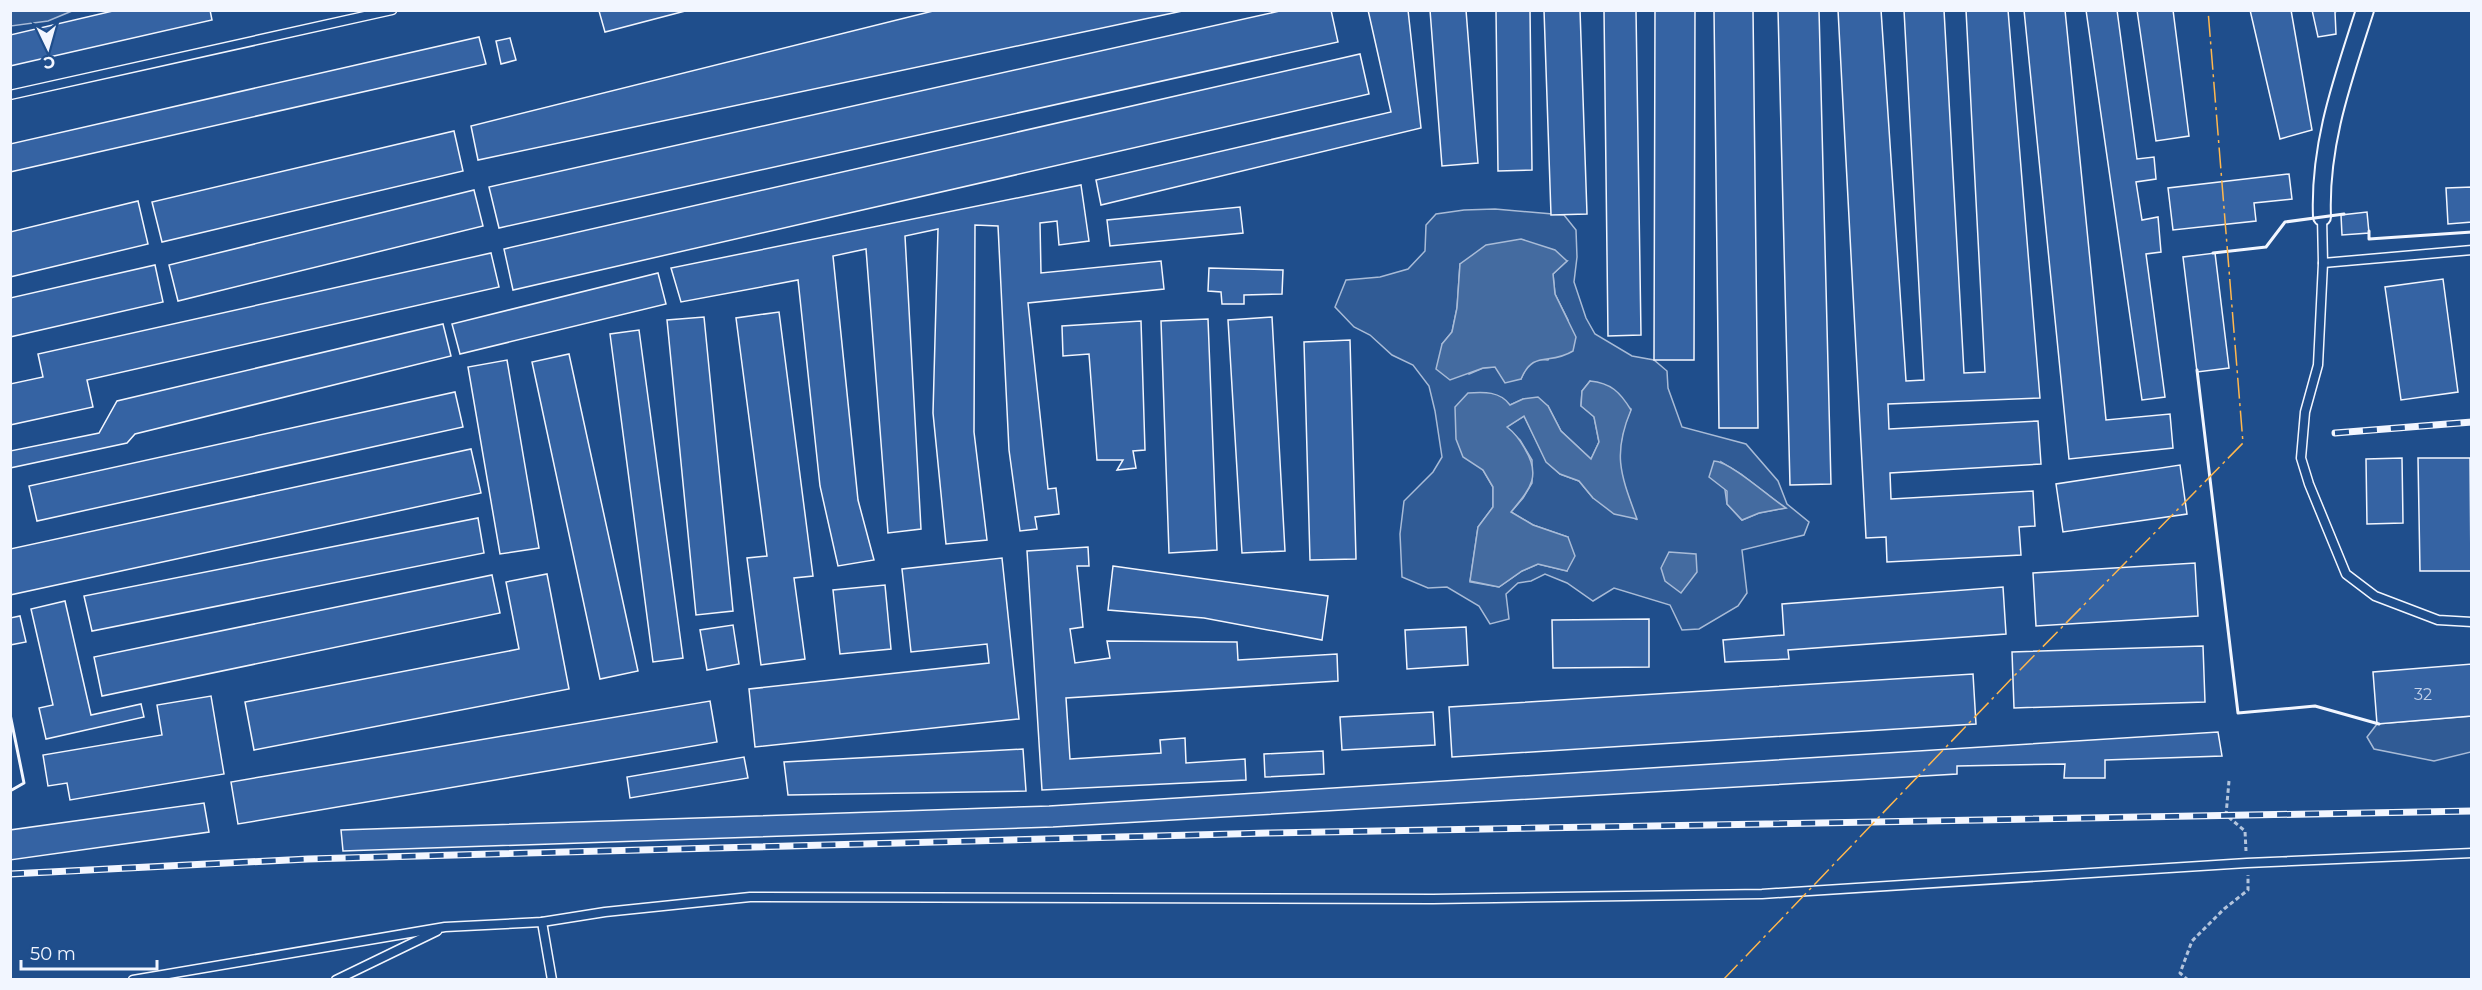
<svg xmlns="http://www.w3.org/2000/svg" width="2482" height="990" viewBox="0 0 2482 990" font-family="Montserrat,sans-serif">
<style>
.built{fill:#305b95;stroke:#a8bbd7;stroke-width:1.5;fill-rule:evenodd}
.water{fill:#446ba0;stroke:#a8bbd7;stroke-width:1.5}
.building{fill:#3563a3;stroke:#f2f6ff;stroke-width:1.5}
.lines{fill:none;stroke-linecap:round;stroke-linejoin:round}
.service-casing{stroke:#f2f6ff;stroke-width:11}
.minor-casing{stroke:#f2f6ff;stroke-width:20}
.path{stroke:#b3c4dc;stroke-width:3;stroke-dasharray:4.5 3;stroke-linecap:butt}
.service{stroke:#1f4e8c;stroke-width:8}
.minor{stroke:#1f4e8c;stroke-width:16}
.rail-casing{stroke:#f2f6ff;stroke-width:7}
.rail{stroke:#1f4e8c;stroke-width:4.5;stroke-dasharray:14;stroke-linecap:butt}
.wall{stroke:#f2f6ff;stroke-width:3}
.power{stroke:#ffb74d;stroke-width:1.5;stroke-dasharray:21 4.5 3 4.5;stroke-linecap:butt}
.labels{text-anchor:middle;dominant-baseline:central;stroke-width:4.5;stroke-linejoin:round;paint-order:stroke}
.number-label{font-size:16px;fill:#c3d1e8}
</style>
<rect width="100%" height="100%" fill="#1f4e8c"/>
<g class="built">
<path d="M 10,11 L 11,10 L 72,11 L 48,21 L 11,26 Z"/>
<path d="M 1495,209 L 1564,215 L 1576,230 L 1577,257 L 1574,282 L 1586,318 L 1595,334 L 1632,356 L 1654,360 L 1667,371 L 1668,388 L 1682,427 L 1746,444 L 1778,481 L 1787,504 L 1809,522 L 1804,535 L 1742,550 L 1747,593 L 1738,606 L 1699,629 L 1682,630 L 1670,605 L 1614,588 L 1593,601 L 1567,583 L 1545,574 L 1531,581 L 1518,583 L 1506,594 L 1509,619 L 1490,624 L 1479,606 L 1447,587 L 1428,588 L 1402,577 L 1400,534 L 1404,501 L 1433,472 L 1442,457 L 1435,411 L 1429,386 L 1413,365 L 1392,355 L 1370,335 L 1354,327 L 1335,307 L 1346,280 L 1380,277 L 1408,269 L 1425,251 L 1426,225 L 1436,214 L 1464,210 ZM 1567,261 L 1553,274 L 1555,294 L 1568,320 L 1548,360 L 1536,359 L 1526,367 L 1521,379 L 1495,367 L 1483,368 L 1469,374 L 1442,344 L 1452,332 L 1457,308 L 1460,264 ZM 1590,381 L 1631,409 L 1624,426 L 1620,447 L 1620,472 L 1636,519 L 1593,498 L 1579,481 L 1560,474 L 1547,462 L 1524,416 L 1506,427 L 1520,440 L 1532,460 L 1532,483 L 1523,498 L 1511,512 L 1533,525 L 1568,537 L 1567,571 L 1538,564 L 1522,571 L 1499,587 L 1470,582 L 1478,527 L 1493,507 L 1493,487 L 1483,470 L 1510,405 L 1523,399 L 1548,406 L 1561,431 L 1591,459 L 1599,442 L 1594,416 L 1581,406 L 1582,391 ZM 1721,462 L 1741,474 L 1785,508 L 1759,513 L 1742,520 L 1727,504 Z"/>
<path d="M 2471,716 L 2471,752 L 2434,761 L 2374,749 L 2367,737 L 2377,724 Z"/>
</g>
<g class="water">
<path d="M 1521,239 L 1555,250 L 1567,261 L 1553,274 L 1555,294 L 1576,337 L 1573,351 C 1549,366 1534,349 1521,379 L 1505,383 L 1495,367 L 1483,368 L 1450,380 L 1436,369 L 1442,344 L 1452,332 L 1457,308 L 1460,264 L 1486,245 Z"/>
<path d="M 1590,381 C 1611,383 1620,392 1631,410 C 1612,455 1621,475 1637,519 L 1614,514 L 1593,498 L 1579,481 L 1560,474 L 1546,462 L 1524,416 L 1507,427 C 1515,433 1520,440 1525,449 C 1542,477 1529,490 1511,512 L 1533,525 L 1568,537 L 1575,556 L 1567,571 L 1538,564 L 1522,571 L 1499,587 L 1470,581 L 1478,527 L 1493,507 L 1493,487 L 1483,470 L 1463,457 L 1456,439 L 1455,407 L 1468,393 C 1484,392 1500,391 1510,405 L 1523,399 L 1538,397 L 1548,406 L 1561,431 L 1591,459 L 1599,442 L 1594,417 L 1581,406 L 1582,391 Z"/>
<path d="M 1714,461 C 1731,462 1769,497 1786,508 L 1759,513 L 1742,520 L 1727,504 L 1727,491 L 1709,477 Z"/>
<path d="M 1669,552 L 1696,554 L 1697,572 L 1681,593 L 1665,581 L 1661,568 Z"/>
</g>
<g class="building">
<path d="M 117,10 L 210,10 L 212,20 L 10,66 L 10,35 Z"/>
<path d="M 937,10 L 1187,10 L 478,160 L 471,126 Z"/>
<path d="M 1284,10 L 1331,10 L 1338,42 L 499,228 L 489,187 Z"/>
<path d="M 1368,10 L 1408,10 L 1421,128 L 1101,205 L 1096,180 L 1391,112 Z"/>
<path d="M 1430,10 L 1466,10 L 1478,163 L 1442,166 Z"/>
<path d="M 1496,10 L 1530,10 L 1532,170 L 1498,171 Z"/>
<path d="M 1544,10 L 1580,10 L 1587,214 L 1551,215 Z"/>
<path d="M 1604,10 L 1636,10 L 1641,335 L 1608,336 Z"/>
<path d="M 1655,10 L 1695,10 L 1694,360 L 1654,360 Z"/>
<path d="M 1714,10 L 1753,10 L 1758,428 L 1719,428 Z"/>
<path d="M 1778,10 L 1819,10 L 1831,484 L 1790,485 Z"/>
<path d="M 1838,10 L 1881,10 L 1906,381 L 1924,380 L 1904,10 L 1944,10 L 1964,373 L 1985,372 L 1966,10 L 2008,10 L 2040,398 L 1888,404 L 1889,429 L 2038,421 L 2041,464 L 1890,473 L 1891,499 L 2033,491 L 2035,526 L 2019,527 L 2021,555 L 1887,562 L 1886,537 L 1866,538 Z"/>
<path d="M 2024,10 L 2065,10 L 2106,420 L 2170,414 L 2173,448 L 2069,459 Z"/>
<path d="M 2086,10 L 2117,10 L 2137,159 L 2154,157 L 2156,179 L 2136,182 L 2142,220 L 2158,217 L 2161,252 L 2146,254 L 2165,397 L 2142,400 Z"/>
<path d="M 2137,10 L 2173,10 L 2189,136 L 2156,141 Z"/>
<path d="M 2250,10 L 2291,10 L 2312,130 L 2280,139 Z"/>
<path d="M 2312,10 L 2339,10 L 2335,12 L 2336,34 L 2318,37 Z"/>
<path d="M 599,11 L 599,10 L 689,10 L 605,32 Z"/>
<path d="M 479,37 L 486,64 L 10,172 L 10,144 Z"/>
<path d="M 510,38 L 516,60 L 501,64 L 496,41 Z"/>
<path d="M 1360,54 L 1369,94 L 513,290 L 504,249 Z"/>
<path d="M 454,131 L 463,171 L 162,242 L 152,202 Z"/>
<path d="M 2289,174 L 2292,199 L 2254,203 L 2256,221 L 2173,230 L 2168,188 Z"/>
<path d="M 1081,185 L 1089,241 L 1059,245 L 1057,221 L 1040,223 L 1041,273 L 1161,261 L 1164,289 L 1028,303 L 1048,489 L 1056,488 L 1059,514 L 1035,517 L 1037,529 L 1020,531 L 1009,450 L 998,226 L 975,225 L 974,432 L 987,540 L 946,544 L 933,413 L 938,229 L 905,236 L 921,529 L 888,533 L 866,249 L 833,256 L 858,500 L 874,560 L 838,566 L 820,486 L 798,280 L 681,302 L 671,268 Z"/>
<path d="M 2472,187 L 2472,222 L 2448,224 L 2446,188 Z"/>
<path d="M 474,190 L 483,226 L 178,301 L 169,265 Z"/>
<path d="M 138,201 L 148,244 L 10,277 L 10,232 Z"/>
<path d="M 1240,207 L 1243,233 L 1110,246 L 1107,220 Z"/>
<path d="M 2367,212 L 2369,233 L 2342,235 L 2341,215 Z"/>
<path d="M 491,253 L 499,287 L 87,380 L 93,407 L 10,425 L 10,384 L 43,377 L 38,354 Z"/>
<path d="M 2215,253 L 2229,368 L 2197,372 L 2183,257 Z"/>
<path d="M 155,265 L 163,302 L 10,337 L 10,298 Z"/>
<path d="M 1209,268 L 1283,270 L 1282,294 L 1244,295 L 1244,304 L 1222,304 L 1221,292 L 1208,291 Z"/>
<path d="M 658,273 L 666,304 L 460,354 L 452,324 Z"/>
<path d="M 2443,279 L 2458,392 L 2401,400 L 2385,287 Z"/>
<path d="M 779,312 L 813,576 L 794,578 L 805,659 L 761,665 L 747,558 L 767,556 L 736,318 Z"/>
<path d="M 704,317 L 733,611 L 696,615 L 667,320 Z"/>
<path d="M 1272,317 L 1285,551 L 1242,553 L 1228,320 Z"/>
<path d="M 1208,319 L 1217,550 L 1169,553 L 1161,321 Z"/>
<path d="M 1141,321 L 1145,450 L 1133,451 L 1136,468 L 1117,470 L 1123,460 L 1097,460 L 1089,354 L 1063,356 L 1062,326 Z"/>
<path d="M 443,324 L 451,356 L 135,434 L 127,443 L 10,468 L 10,451 L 99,433 L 117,401 Z"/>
<path d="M 639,330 L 683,658 L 653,662 L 610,334 Z"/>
<path d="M 1350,340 L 1356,559 L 1310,560 L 1304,342 Z"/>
<path d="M 569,354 L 638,671 L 600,679 L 532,362 Z"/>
<path d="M 507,360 L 539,548 L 500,554 L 468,367 Z"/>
<path d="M 455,392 L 463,427 L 37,521 L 29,486 Z"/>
<path d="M 471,449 L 481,493 L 10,595 L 10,549 Z"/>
<path d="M 2402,458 L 2403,523 L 2367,524 L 2366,459 Z"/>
<path d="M 2418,458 L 2470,458 L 2471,571 L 2420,571 Z"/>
<path d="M 2180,465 L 2187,514 L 2063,532 L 2056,484 Z"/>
<path d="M 478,518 L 484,553 L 92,631 L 84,596 Z"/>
<path d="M 1088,547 L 1089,566 L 1077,566 L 1083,627 L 1070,629 L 1075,663 L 1110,658 L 1107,641 L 1237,642 L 1238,660 L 1337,654 L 1338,681 L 1066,698 L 1070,759 L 1161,753 L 1160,740 L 1185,738 L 1186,763 L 1245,759 L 1246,780 L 1042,790 L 1027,551 Z"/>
<path d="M 1002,558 L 1019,719 L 755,747 L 749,689 L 989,663 L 987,644 L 911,652 L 902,569 Z"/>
<path d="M 2195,563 L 2198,616 L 2036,626 L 2033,573 Z"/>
<path d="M 1113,566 L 1328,596 L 1322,640 L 1204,618 L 1108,610 Z"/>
<path d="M 547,574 L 569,689 L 254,750 L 245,702 L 519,649 L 506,582 Z"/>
<path d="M 492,575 L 500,613 L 102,696 L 94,657 Z"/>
<path d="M 885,585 L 891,649 L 840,654 L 833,590 Z"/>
<path d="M 2003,587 L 2006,634 L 1788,650 L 1789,659 L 1725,662 L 1723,640 L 1784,635 L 1782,604 Z"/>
<path d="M 65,601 L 91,715 L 141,704 L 144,717 L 46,739 L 39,708 L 53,705 L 31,609 Z"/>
<path d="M 20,616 L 26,642 L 10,645 L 10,618 Z"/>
<path d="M 1649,619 L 1649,667 L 1553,668 L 1552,620 Z"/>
<path d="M 733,625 L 739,664 L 707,670 L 700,630 Z"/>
<path d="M 1466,627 L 1468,665 L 1407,669 L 1405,630 Z"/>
<path d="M 2203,646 L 2205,702 L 2014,708 L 2012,652 Z"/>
<path d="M 2472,664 L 2472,716 L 2377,724 L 2373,672 Z"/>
<path d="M 1973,674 L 1976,724 L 1452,757 L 1449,707 Z"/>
<path d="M 211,696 L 224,774 L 70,800 L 67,783 L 48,786 L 43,755 L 162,735 L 157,705 Z"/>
<path d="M 710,701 L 717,742 L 238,824 L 231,782 Z"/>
<path d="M 1433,712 L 1435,745 L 1342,750 L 1340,717 Z"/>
<path d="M 2218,732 L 2222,756 L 2105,760 L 2105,778 L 2064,778 L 2065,764 L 1957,766 L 1957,774 L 1053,827 L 343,851 L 341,830 L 1049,806 Z"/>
<path d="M 1023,749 L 1026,791 L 788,795 L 784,762 Z"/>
<path d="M 1323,751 L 1324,774 L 1265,777 L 1264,754 Z"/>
<path d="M 744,757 L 748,778 L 630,798 L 627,777 Z"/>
<path d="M 204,803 L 209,832 L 10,860 L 10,830 Z"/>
</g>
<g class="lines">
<defs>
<g id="service">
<path d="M 10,95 L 392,10"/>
<path d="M 2322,217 L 2323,263 L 2318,365 L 2305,412 L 2301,458 L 2309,484 L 2346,574 L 2375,596 L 2438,620 L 2472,622"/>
<path d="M 2323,263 L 2472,250"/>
<path d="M 542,922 L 552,980"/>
<path d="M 133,980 L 445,927 L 542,922 L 605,912 L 750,897 L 1433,899 L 1762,894 L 2247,863 L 2472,853"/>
<path d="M 336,980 L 437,931"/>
</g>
<path id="minor" d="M 2322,217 C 2319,144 2343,79 2365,10"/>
</defs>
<use href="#service" class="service-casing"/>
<use href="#minor" class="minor-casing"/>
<g class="path">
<path d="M 2229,781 L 2226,815 L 2245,831 L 2246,851"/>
<path d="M 2188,980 L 2180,973 L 2192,941 L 2224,909 L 2248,890 L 2248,875"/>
</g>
<use href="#service" class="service"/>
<use href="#minor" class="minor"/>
<defs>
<g id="rail">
<path d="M 2335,433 L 2472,422"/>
<path d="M 10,874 L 308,859 L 1268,833 L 2472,811"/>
</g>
</defs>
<use href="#rail" class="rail-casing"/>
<use href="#rail" class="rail"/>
<g class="wall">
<path d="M 2369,231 L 2369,239 L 2472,232"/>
<path d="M 2213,253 L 2266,247 L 2285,222 L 2344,214"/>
<path d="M 2197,370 L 2238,713 L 2315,706 L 2379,724"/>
<path d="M 10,714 L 24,783 L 10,791"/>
</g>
<path class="power" d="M 1723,980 L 2015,675 L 2243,443 L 2208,10"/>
</g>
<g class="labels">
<g class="number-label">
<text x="2423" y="694">32</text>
</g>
</g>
<rect width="2482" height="990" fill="none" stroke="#f2f6ff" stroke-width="24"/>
<g transform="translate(48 48) rotate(175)" stroke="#1f4e8c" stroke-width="4.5" paint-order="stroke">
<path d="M0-4.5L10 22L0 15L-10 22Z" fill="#f2f6ff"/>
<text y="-9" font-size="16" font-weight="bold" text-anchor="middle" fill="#f2f6ff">С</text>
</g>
<path d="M21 960v9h136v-9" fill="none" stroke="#f2f6ff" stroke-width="3"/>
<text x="30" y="960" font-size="18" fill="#f2f6ff" stroke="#1f4e8c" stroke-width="4.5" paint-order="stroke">50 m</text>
</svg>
